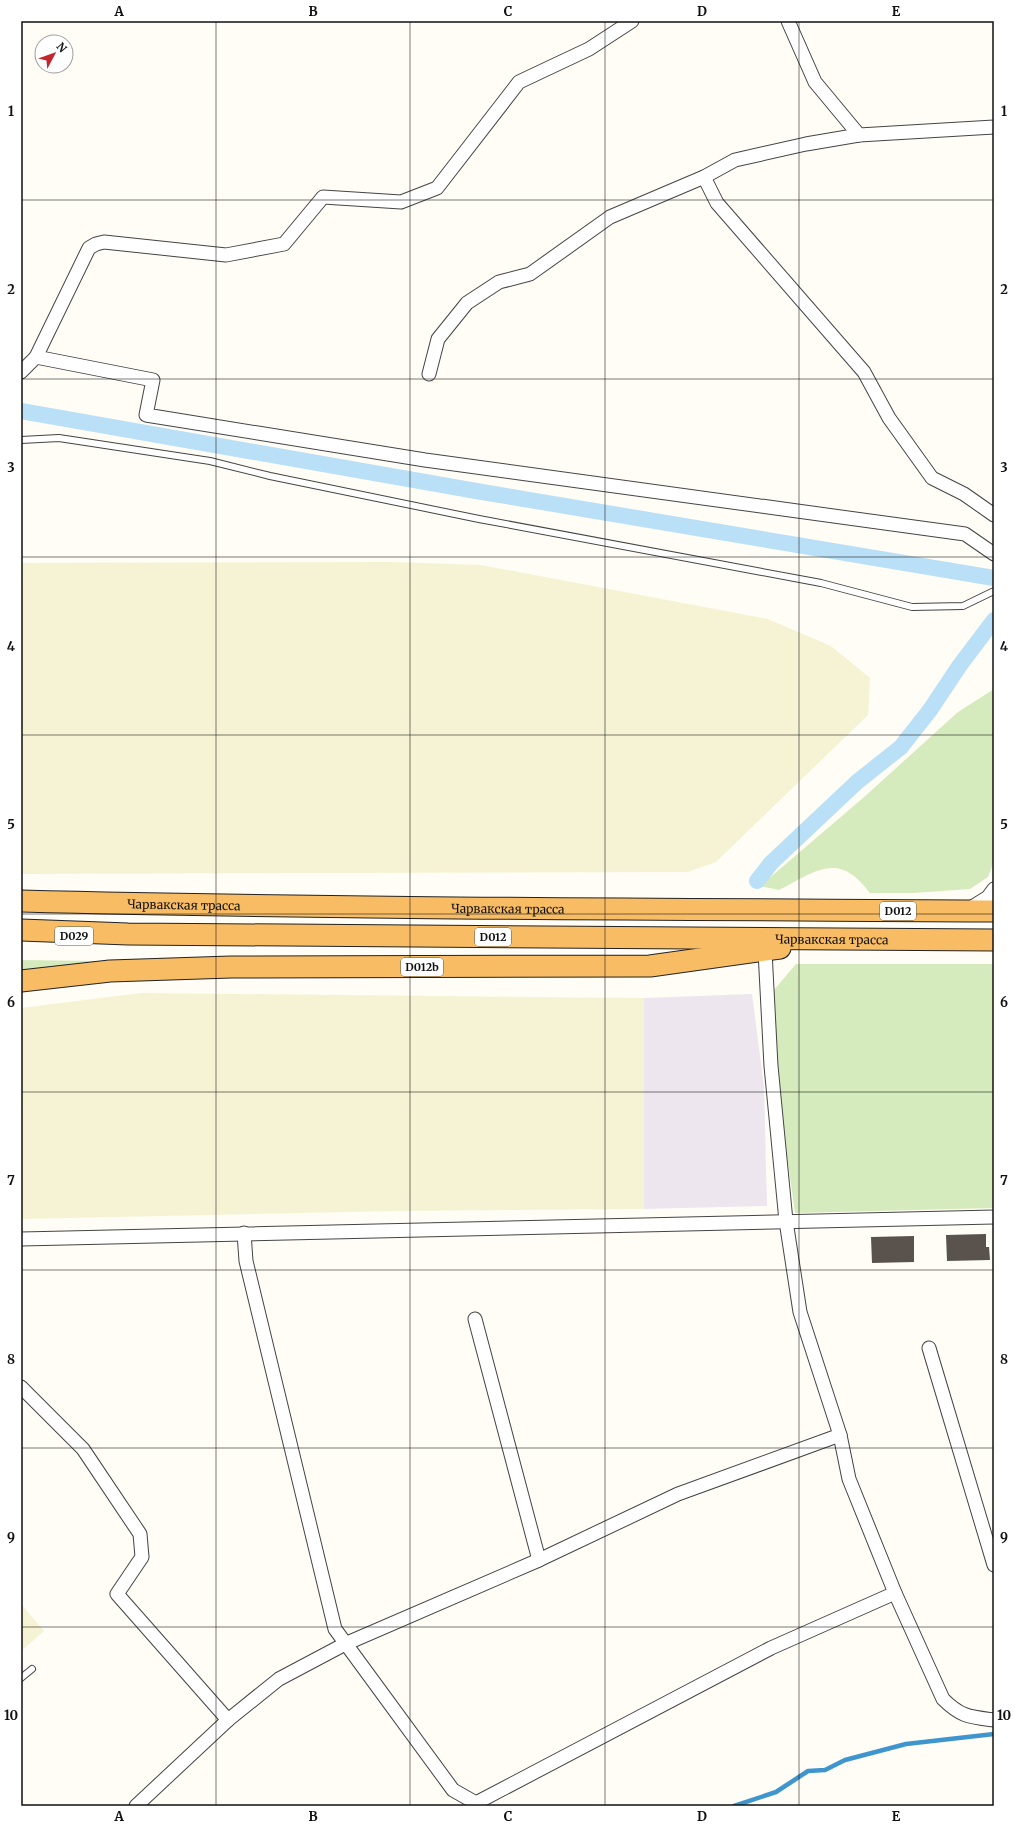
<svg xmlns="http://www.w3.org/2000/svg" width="1015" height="1827" viewBox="0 0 1015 1827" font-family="Merriweather,serif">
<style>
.industrial{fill:#eee6ef}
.farmland{fill:#f6f3d4}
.green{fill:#d5ebbd}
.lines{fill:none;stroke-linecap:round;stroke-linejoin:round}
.stream{stroke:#3f96cf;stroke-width:4.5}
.canal{stroke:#b9e0f7;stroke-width:16}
.building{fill:#5a524d}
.service-casing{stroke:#444;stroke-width:8}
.minor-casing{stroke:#444;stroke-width:15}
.trunk-casing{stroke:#222;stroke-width:23}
.service{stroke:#fff;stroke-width:6}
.minor{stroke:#fff;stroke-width:13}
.trunk{stroke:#f7bc64;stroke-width:21}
.grid{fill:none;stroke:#111;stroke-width:1;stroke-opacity:0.55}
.labels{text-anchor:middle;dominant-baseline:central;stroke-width:4;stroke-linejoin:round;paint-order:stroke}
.shield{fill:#fff;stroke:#585858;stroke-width:1}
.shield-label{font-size:11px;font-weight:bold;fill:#111}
.street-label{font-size:12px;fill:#111;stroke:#fff}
.neatline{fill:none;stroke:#111;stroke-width:1.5}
.grid-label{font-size:13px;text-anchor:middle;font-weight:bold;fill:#111}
</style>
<rect width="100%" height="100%" fill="#fffdf5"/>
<path class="industrial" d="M 752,994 L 764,1087 L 767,1206 L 644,1209 L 644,998 Z"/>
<g class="farmland">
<path d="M 392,562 L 481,565 L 768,619 L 831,646 L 870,678 L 868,715 L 716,862 L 688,872 L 21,874 L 21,563 Z"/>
<path d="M 141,993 L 644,998 L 644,1209 L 395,1211 L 21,1219 L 21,1008 Z"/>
<path d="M 21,1604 L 44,1631 L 21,1651 Z"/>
</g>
<g class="green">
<path d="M 994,689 L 994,861 L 988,877 L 970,889 L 913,893 L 870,893 C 839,851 817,870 779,890 L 760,886 L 863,798 L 958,712 Z"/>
<path d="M 21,960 L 96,961 L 85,964 L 21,974 Z"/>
<path d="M 796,964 L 994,964 L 994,1208 L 795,1213 L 777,1085 L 771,1021 L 774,990 Z"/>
</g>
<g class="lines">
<path class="stream" d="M 734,1806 L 776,1792 L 808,1771 L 825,1770 L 845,1760 L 906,1744 L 994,1734"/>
<g class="canal">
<path d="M 21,411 L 482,492 L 994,578"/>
<path d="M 757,881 L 771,863 L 857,782 L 901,747 L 930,710 L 960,665 L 994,620"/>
</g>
</g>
<g class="building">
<path d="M 986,1234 L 986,1247 L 989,1247 L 990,1260 L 947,1261 L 946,1235 Z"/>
<path d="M 914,1236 L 914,1262 L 872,1263 L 871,1237 Z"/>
</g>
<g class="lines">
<defs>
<g id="service">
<path d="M 21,440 L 59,438 L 210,461 L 270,476 L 479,519 L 821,583 L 912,607 L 963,606 L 994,591"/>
<path d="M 21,1678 L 32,1669"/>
</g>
<g id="minor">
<path d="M 788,21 L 815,82 L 859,135"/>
<path d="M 704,177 L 717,203 L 864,372 L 889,418 L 932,478 L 964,494 L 994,515"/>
<path d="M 36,357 L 153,380 L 146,415 L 425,460 L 965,534 L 994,554"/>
<path d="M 21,372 L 36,357 L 89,248 L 96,244 L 104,242 L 226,255 L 284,244 L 323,197 L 401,202 L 437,188 L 519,82 L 589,49 L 632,21"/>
<path d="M 429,374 L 438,339 L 467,303 L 499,282 L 530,274 L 610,217 L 704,177 L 735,160 L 806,144 L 859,135 L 994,127"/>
<path d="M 969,909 L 988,897 L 994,889"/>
<path d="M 765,951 L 771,1066 L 786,1221 L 800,1312 L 840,1435 L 849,1479 L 895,1593 L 943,1699 C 961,1717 970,1717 994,1720"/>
<path d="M 244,1233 L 246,1261 L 335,1629 L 453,1790 L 476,1803 L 771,1648 L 895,1593"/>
<path d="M 21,1239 L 994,1217"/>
<path d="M 475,1319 L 539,1560"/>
<path d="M 929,1348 L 994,1565"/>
<path d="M 21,1387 L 83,1449 L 140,1534 L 142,1557 L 117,1594 L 228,1720"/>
<path d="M 136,1806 L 228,1720 L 279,1679 L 345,1644 L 539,1560 L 678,1494 L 840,1435"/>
</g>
<g id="trunk">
<path id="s1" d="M 21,901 C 345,909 670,909 994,911"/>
<path id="s2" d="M 21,930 L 128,934 L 994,940"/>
<path d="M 21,981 L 110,971 L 231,967 L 650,966 L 780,948"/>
</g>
</defs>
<use href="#service" class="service-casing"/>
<use href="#minor" class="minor-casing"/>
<use href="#trunk" class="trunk-casing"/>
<use href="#service" class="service"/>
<use href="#minor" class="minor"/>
<use href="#trunk" class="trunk"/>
</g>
<path class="grid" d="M 216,21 L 216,1806M 410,21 L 410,1806M 605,21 L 605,1806M 799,21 L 799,1806M 21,200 L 994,200M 21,379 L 994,379M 21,557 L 994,557M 21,735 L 994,735M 21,914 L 994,914M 21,1092 L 994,1092M 21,1270 L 994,1270M 21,1448 L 994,1448M 21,1627 L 994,1627"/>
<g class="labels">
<g class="shield">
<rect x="880" y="902" width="36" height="18" rx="3"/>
<rect x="55" y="927" width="38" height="18" rx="3"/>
<rect x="475" y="928" width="36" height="18" rx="3"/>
<rect x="401" y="958" width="42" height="18" rx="3"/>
</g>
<g class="shield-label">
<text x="898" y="911">D012</text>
<text x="74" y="936">D029</text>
<text x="493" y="937">D012</text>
<text x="422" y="967">D012b</text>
</g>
<g class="street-label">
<text stroke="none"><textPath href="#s1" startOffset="163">Чарвакская трасса</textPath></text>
<text stroke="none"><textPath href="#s1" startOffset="487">Чарвакская трасса</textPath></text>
<text stroke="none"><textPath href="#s2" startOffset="811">Чарвакская трасса</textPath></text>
</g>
</g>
<rect width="1015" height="1827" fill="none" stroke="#ffffff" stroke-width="44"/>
<g transform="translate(54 54) rotate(49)"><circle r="19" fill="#ffffff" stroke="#a0a0a0"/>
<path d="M0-3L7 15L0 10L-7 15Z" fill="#c4262e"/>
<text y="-6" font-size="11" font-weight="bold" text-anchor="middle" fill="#111111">N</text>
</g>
<rect x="22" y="22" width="971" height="1783" class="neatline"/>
<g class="grid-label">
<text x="119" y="16">A</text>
<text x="313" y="16">B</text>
<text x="508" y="16">C</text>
<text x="702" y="16">D</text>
<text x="896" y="16">E</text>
<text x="11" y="116">1</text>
<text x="1004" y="116">1</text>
<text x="11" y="294">2</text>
<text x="1004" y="294">2</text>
<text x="11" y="472">3</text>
<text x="1004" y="472">3</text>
<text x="11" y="651">4</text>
<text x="1004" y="651">4</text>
<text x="11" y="829">5</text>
<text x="1004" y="829">5</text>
<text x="11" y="1007">6</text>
<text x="1004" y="1007">6</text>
<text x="11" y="1185">7</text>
<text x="1004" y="1185">7</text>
<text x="11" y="1364">8</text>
<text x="1004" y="1364">8</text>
<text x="11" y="1542">9</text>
<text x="1004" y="1542">9</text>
<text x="11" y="1720">10</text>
<text x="1004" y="1720">10</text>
<text x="119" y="1821">A</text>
<text x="313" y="1821">B</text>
<text x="508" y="1821">C</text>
<text x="702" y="1821">D</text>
<text x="896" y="1821">E</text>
</g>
</svg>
